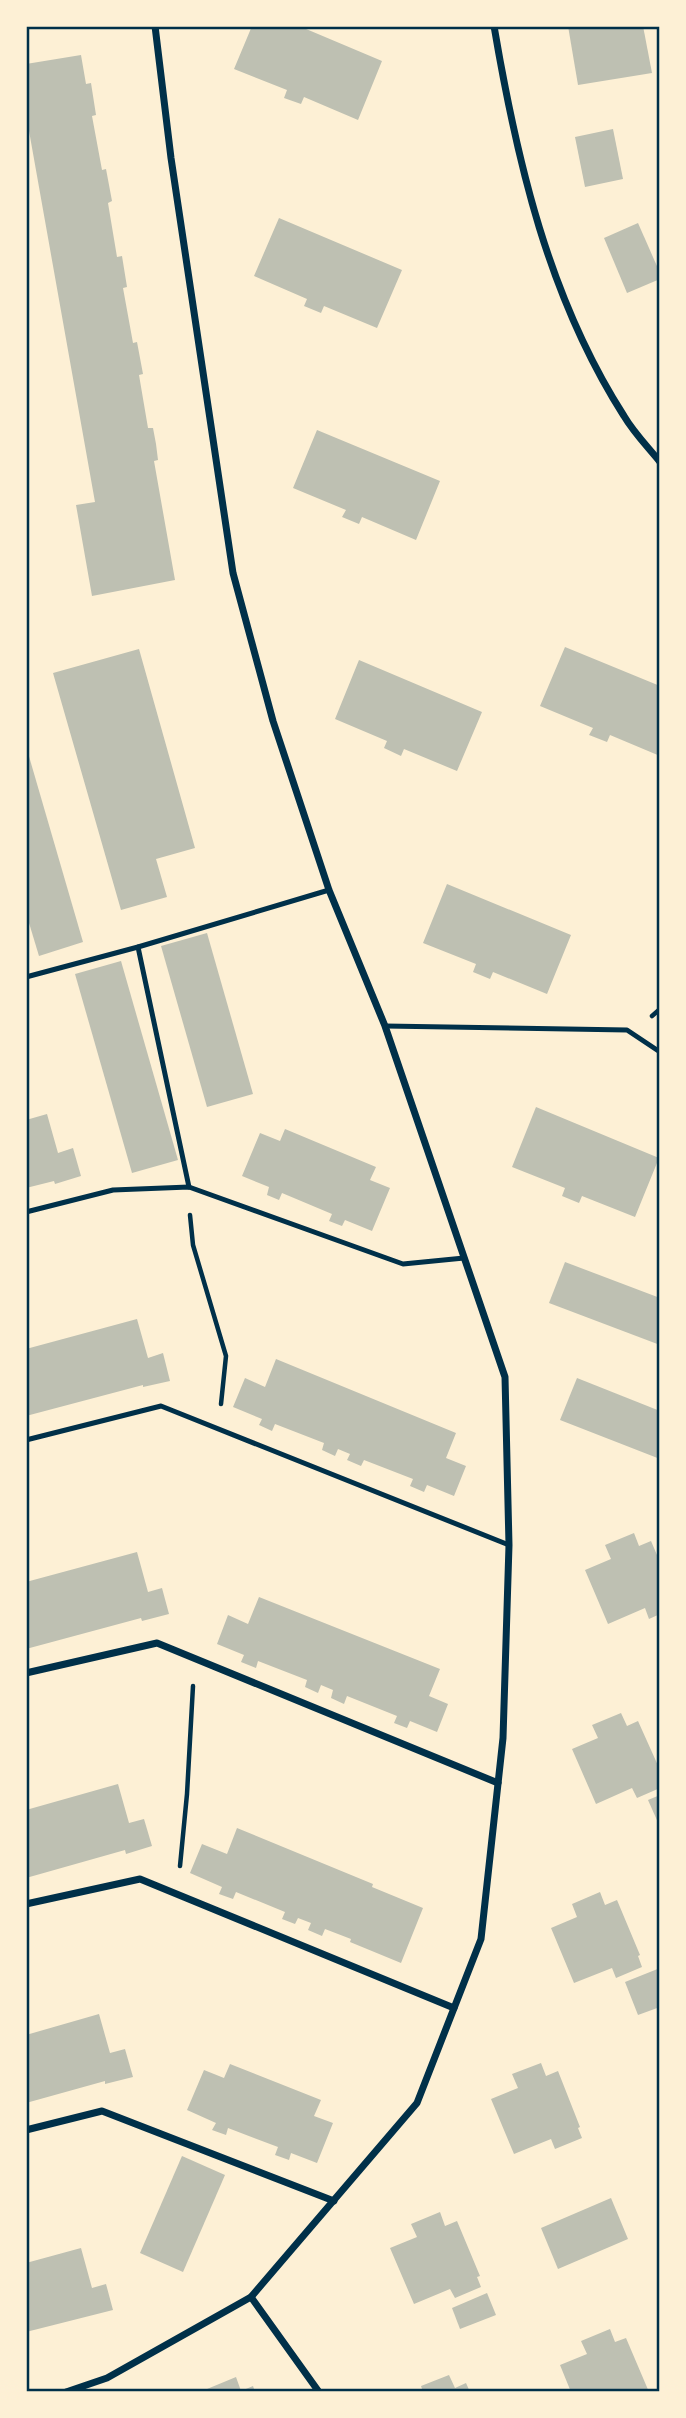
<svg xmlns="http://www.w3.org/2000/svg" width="686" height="2418" viewBox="0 0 686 2418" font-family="'Libre Baskerville',serif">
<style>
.building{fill:#bec0b2}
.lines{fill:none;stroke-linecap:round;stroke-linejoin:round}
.path{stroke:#003049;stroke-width:4.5}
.service{stroke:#003049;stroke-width:5}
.minor{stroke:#003049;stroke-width:7}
.neatline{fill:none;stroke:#003049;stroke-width:2.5}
</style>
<rect width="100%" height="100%" fill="#fdf0d5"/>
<g class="building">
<path d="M 252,26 L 299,26 L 382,61 L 358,120 L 304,97 L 301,104 L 284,98 L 287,90 L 234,69 Z"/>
<path d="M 568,26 L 643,26 L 652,73 L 578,85 Z"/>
<path d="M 81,55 L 86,84 L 91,83 L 96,115 L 92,116 L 102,170 L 106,169 L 112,201 L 108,203 L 117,257 L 122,256 L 127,287 L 123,288 L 133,343 L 137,342 L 143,374 L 139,375 L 148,428 L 153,428 L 156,444 L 158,460 L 154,461 L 175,580 L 92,596 L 76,505 L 95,502 L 26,114 L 26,64 Z"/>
<path d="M 613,129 L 623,179 L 585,187 L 575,137 Z"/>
<path d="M 279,218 L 402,270 L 377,328 L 324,306 L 321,313 L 304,306 L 307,299 L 254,276 Z"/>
<path d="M 638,223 L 660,273 L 660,279 L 627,293 L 604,238 Z"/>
<path d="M 317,430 L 440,481 L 416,540 L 362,517 L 359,524 L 342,517 L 346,510 L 293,488 Z"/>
<path d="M 565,647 L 660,686 L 660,756 L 610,735 L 607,742 L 589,735 L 593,728 L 540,706 Z"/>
<path d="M 139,649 L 195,848 L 156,859 L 167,897 L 121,910 L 53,673 Z"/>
<path d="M 359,660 L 482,712 L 457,771 L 404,749 L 401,756 L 384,748 L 387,741 L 335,719 Z"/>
<path d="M 26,746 L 83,942 L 39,956 L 26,913 Z"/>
<path d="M 447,884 L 571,935 L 547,994 L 493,972 L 490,979 L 473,972 L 476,964 L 423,943 Z"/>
<path d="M 207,933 L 253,1094 L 207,1107 L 161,946 Z"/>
<path d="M 121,961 L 178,1160 L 132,1173 L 75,974 Z"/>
<path d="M 536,1107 L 659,1158 L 635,1217 L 582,1196 L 579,1203 L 562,1196 L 565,1188 L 512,1167 Z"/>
<path d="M 47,1114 L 58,1153 L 73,1148 L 81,1176 L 55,1184 L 54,1181 L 26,1188 L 26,1120 Z"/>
<path d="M 285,1129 L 376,1167 L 370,1180 L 390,1188 L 372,1231 L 345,1220 L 342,1226 L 329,1221 L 332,1214 L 282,1193 L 279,1200 L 267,1195 L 269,1187 L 242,1176 L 260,1133 L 280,1141 Z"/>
<path d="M 565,1262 L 660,1298 L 660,1345 L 549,1303 Z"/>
<path d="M 137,1319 L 148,1358 L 163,1353 L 170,1381 L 143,1387 L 143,1385 L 26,1416 L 26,1349 Z"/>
<path d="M 276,1359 L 456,1433 L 446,1458 L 466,1466 L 454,1496 L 427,1485 L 424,1492 L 410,1486 L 413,1479 L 364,1460 L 361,1466 L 347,1460 L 350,1454 L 338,1449 L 335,1456 L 322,1450 L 324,1443 L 275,1424 L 272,1431 L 259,1425 L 262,1419 L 233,1407 L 245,1378 L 265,1387 Z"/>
<path d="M 577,1378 L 660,1411 L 660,1459 L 560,1420 Z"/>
<path d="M 634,1533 L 639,1546 L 651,1541 L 660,1562 L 660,1614 L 649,1619 L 645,1608 L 608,1624 L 585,1570 L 611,1559 L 605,1545 Z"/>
<path d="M 137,1552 L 148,1592 L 162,1588 L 169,1614 L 142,1621 L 141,1618 L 26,1649 L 26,1582 Z"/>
<path d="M 259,1597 L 440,1669 L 429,1696 L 448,1704 L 437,1732 L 410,1721 L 407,1728 L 394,1723 L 397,1716 L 347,1696 L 344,1704 L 331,1698 L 333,1690 L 321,1685 L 318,1693 L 305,1687 L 307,1680 L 258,1661 L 256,1668 L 241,1662 L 244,1655 L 217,1644 L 228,1615 L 248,1624 Z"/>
<path d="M 621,1713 L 627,1726 L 638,1721 L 660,1770 L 660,1788 L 637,1798 L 632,1788 L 596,1804 L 572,1749 L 598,1738 L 592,1725 Z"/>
<path d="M 118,1784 L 129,1823 L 144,1819 L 152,1846 L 126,1854 L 125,1850 L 26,1878 L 26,1810 Z"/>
<path d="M 660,1795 L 660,1827 L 648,1800 Z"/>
<path d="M 237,1828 L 373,1884 L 372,1887 L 423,1908 L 401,1963 L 350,1942 L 351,1939 L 325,1929 L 322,1936 L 308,1930 L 311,1923 L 298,1918 L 295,1924 L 282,1919 L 285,1912 L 236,1892 L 233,1899 L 219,1894 L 222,1887 L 190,1873 L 202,1844 L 227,1854 Z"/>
<path d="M 600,1892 L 605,1905 L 617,1900 L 640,1955 L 638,1956 L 642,1967 L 616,1978 L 612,1968 L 574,1983 L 551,1928 L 577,1917 L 572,1904 Z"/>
<path d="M 660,1968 L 660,2007 L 638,2015 L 625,1982 Z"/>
<path d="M 99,2014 L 110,2053 L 125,2049 L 133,2077 L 105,2084 L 105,2081 L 26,2103 L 26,2035 Z"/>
<path d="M 541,2063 L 546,2076 L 558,2071 L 580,2127 L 578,2128 L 582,2138 L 555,2149 L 551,2139 L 514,2154 L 491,2099 L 518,2088 L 512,2074 Z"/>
<path d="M 230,2064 L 321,2100 L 314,2116 L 333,2123 L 317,2163 L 291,2153 L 289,2160 L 275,2155 L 278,2147 L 228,2128 L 226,2135 L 212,2130 L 216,2123 L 187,2110 L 204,2070 L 224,2078 Z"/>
<path d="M 182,2156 L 225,2175 L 183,2272 L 140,2253 Z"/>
<path d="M 611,2198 L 628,2239 L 558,2269 L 541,2228 Z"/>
<path d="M 440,2212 L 445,2226 L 457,2221 L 480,2276 L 477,2277 L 481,2287 L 455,2298 L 450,2289 L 414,2304 L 390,2248 L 417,2237 L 411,2224 Z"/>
<path d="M 81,2248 L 92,2288 L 106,2284 L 113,2310 L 26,2332 L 26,2263 Z"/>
<path d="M 487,2293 L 496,2315 L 460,2329 L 452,2308 Z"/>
<path d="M 610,2329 L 615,2342 L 626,2338 L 649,2392 L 571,2392 L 560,2365 L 587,2354 L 581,2341 Z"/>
<path d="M 449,2375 L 455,2388 L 466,2383 L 470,2392 L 423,2392 L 421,2386 Z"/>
<path d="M 236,2377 L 241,2391 L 253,2386 L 255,2392 L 208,2392 L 207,2389 Z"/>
</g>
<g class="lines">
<g class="path">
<path d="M 652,1016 L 660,1009"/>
<path d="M 190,1215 L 193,1245 L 226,1356 L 221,1404"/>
<path d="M 180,1866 L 187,1794 L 193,1686"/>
</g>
<g class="service">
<path d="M 138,947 L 189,1187"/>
<path d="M 26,977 L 138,947 L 329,890"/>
<path d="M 385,1026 L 627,1030 L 660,1052"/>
<path d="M 26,1212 L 113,1190 L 189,1187 L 403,1264 L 464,1258"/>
<path d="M 26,1440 L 161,1406 L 509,1545"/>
</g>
<g class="minor">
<path d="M 494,26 C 517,162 549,299 624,416 C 634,433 648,447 660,462"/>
<path d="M 26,1673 L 157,1643 L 498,1783"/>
<path d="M 26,1904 L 140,1879 L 454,2008"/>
<path d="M 26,2130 L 102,2111 L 334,2201"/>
<path d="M 251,2297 L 319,2392"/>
<path d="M 66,2392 L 107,2378 L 251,2297 L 417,2103 L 481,1939 L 503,1738 L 509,1545 L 505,1377 L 385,1026 L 329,890 L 273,721 L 233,573 L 171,158 L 155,26"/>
</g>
</g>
<rect width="686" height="2418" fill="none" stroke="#fdf0d5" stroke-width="56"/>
<rect x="28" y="28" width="630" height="2362" class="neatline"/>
</svg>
